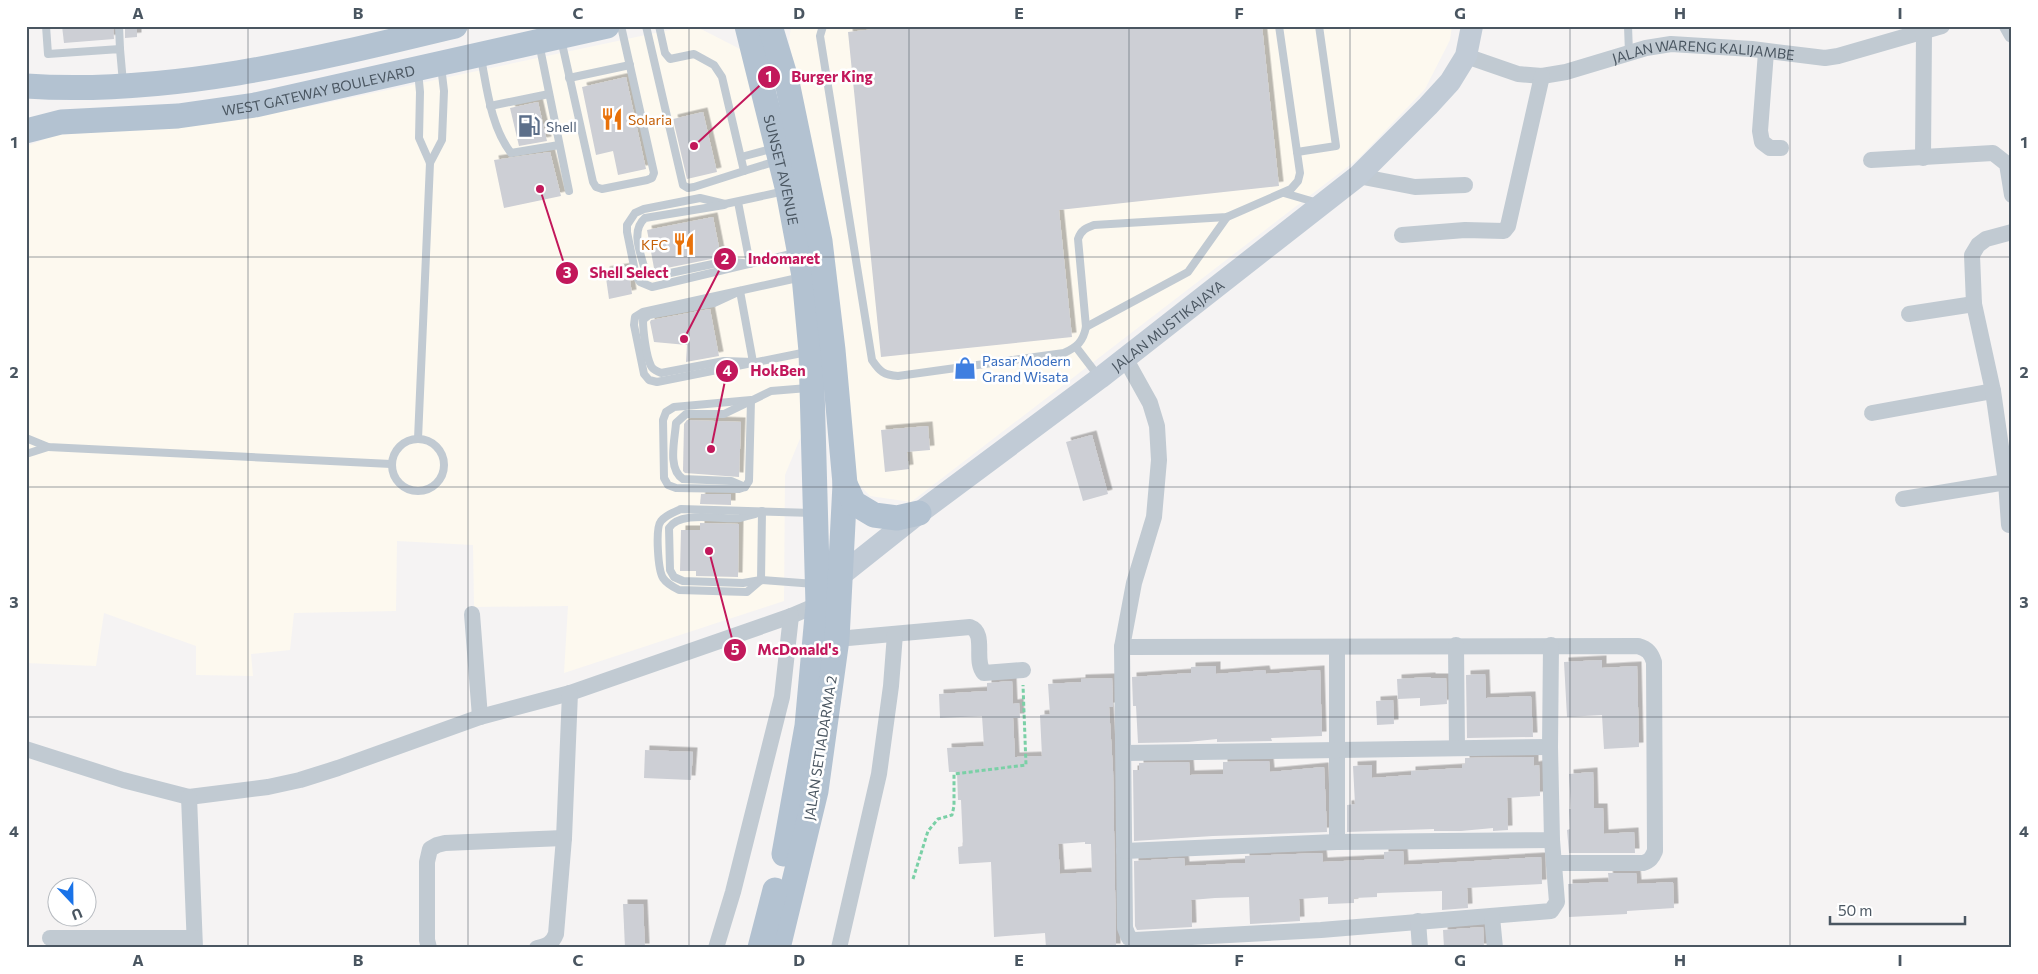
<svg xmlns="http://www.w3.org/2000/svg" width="2038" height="974" viewBox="0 0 2038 974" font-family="Commissioner,sans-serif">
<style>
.commercial{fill:#fdf9ef}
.building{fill:#cdcfd5;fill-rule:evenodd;filter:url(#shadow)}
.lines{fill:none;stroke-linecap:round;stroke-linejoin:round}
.path{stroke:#7ad0a6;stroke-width:3;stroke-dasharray:4 2.5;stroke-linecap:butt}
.service{stroke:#c1cad2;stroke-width:8}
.minor{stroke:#c1cad2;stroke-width:16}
.secondary{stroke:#c1cbd6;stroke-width:22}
.primary{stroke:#b3c2d1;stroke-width:25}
.grid{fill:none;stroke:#4a5661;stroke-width:1;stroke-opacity:0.55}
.labels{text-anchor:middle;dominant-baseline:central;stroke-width:5;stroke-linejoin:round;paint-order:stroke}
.street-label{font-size:14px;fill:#4a5661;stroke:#fff}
.food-label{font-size:14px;fill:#c56008;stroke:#fff;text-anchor:start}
.service-label{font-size:14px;fill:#4e5e75;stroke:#fff;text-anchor:start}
.shop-label{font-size:14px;fill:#366cbe;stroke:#fff;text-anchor:start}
.leader{fill:none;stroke:#c2185b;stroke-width:2}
.callout-dot{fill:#c2185b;stroke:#fff;stroke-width:2}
.mark-label{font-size:15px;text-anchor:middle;font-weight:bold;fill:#fff}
.callout-label{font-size:15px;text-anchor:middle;font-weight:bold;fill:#c2185b;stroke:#fff;stroke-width:5;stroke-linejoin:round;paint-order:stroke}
.neatline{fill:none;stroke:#4a5661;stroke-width:2}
.grid-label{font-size:16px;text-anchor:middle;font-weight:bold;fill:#4a5661}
</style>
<defs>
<filter id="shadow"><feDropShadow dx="4.5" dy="-4.5" stdDeviation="0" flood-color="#0004"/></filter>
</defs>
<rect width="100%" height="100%" fill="#f5f3f3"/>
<g class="commercial">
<path d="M 688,26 L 695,26 L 744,51 L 782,210 L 797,315 L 804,429 L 785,475 L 784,601 L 564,673 L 568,606 L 474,607 L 473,545 L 397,541 L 396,611 L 294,613 L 290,650 L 251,654 L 253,676 L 196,675 L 196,646 L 104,613 L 96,666 L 26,663 L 27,146 L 56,135 L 200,125 L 317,105 Z"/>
<path d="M 791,26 L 1452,26 L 1450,40 L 1425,89 L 1359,158 L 911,502 L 870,496 L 856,481 L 834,256 L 789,42 Z"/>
</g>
<g class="building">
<path d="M 62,26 L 113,26 L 114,39 L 64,43 Z"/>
<path d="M 125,26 L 137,26 L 137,37 L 125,38 Z"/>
<path d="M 902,26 L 1262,26 L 1279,186 L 1059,210 L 1072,337 L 881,357 L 848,32 Z"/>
<path d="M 626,77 L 646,169 L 618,175 L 613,151 L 596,155 L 582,87 Z"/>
<path d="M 538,102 L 547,141 L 519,146 L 510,108 Z"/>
<path d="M 703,112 L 717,172 L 687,179 L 673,119 Z"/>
<path d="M 550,152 L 561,196 L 504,208 L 494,160 Z"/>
<path d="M 713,217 L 721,257 L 657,270 L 654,268 L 647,230 Z"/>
<path d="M 628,267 L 632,294 L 609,299 L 605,271 Z"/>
<path d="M 710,309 L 719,356 L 686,362 L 687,345 L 654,342 L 650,322 L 651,320 Z"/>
<path d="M 687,420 L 741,422 L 739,477 L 685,473 L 683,471 L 684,424 Z"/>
<path d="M 928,426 L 930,450 L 907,452 L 909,469 L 885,472 L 881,430 Z"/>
<path d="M 1092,435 L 1108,494 L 1083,501 L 1066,442 Z"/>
<path d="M 701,494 L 731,494 L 731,505 L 700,504 Z"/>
<path d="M 700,523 L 739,524 L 738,577 L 696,576 L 696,571 L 680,571 L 681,530 L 700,530 Z"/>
<path d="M 1602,660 L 1602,668 L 1637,666 L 1639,747 L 1604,749 L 1602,715 L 1567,717 L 1564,662 Z"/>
<path d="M 1216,666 L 1216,674 L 1265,670 L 1266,674 L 1320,670 L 1322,736 L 1271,738 L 1272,741 L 1217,742 L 1217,739 L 1188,742 L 1138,743 L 1136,706 L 1133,706 L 1132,677 L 1191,673 L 1191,667 Z"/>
<path d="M 1485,674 L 1486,698 L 1531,696 L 1533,737 L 1467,738 L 1466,675 Z"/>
<path d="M 1431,677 L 1431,678 L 1446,678 L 1447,704 L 1420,706 L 1420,698 L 1398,699 L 1397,679 Z"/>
<path d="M 1112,678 L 1113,707 L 1109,707 L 1113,771 L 1116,948 L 1046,948 L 1045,933 L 994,937 L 991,862 L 959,864 L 958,847 L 963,846 L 961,800 L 958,800 L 957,772 L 949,772 L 947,748 L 984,746 L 982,716 L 940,718 L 939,694 L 987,691 L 987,683 L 1012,681 L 1013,704 L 1019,703 L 1020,718 L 1013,718 L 1015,757 L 1042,756 L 1040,715 L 1050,714 L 1048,684 L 1081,682 L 1081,679 ZM 1085,842 L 1085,844 L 1091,844 L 1092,872 L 1060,874 L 1058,844 Z"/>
<path d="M 1393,700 L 1394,724 L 1377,725 L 1376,701 Z"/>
<path d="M 645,750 L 693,752 L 691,780 L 644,778 Z"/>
<path d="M 1534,757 L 1534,766 L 1539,765 L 1540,796 L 1507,798 L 1508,830 L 1493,831 L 1493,828 L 1461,831 L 1434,831 L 1434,829 L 1347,832 L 1347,805 L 1355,804 L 1353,766 L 1372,765 L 1372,778 L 1411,775 L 1411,771 L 1462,768 L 1462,765 L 1465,764 L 1465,758 Z"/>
<path d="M 1269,761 L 1270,772 L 1324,767 L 1327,832 L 1213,836 L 1134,841 L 1133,770 L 1139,770 L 1139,763 L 1189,762 L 1190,775 L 1223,774 L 1223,762 Z"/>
<path d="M 1593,772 L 1594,808 L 1603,808 L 1604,834 L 1634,832 L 1635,853 L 1569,853 L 1567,830 L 1570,829 L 1569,809 L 1571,809 L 1569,774 Z"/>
<path d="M 1403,851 L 1404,865 L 1541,857 L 1542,884 L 1467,888 L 1468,908 L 1442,910 L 1442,891 L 1377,893 L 1377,897 L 1354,898 L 1354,903 L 1328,904 L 1328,897 L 1299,899 L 1300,921 L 1250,924 L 1249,897 L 1215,898 L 1191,900 L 1192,927 L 1137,930 L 1135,926 L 1134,861 L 1184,858 L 1185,866 L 1245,863 L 1245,856 L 1322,853 L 1323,862 L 1384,859 L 1384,852 Z"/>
<path d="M 1608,873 L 1636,873 L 1637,884 L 1673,882 L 1674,908 L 1627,911 L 1627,914 L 1569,917 L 1568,884 L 1609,882 Z"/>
<path d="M 623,904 L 643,904 L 645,948 L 625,948 Z"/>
<path d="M 1483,927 L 1484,948 L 1444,948 L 1443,930 Z"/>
</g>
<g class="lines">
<path class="path" d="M 913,879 L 928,831 L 938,819 L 952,815 L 954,806 L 954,774 L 1026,765 L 1023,685"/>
<g class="service">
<path d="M 46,26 L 48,54 L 120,49 L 123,83"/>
<path d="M 119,26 L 120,49"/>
<path d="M 646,26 L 683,185 L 688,188 L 694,187 L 744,171"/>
<path d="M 659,26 L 665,53 L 670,59 L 694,54 L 714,65 L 722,77 L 744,171 L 777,161"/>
<path d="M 823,26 L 820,36 L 872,360 C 880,372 884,375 898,376 L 1064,353 C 1077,347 1083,342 1086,327 L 1078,239 C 1081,230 1086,228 1094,225 L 1227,217 L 1291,189 L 1298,181 L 1300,173 L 1279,26"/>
<path d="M 1628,26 L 1629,53"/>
<path d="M 561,39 L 593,182 L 596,187 L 602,189 L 647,180 L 652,178 L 654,173 L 621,26"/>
<path d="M 539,43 L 569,191"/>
<path d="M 481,58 C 487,89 491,127 511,153 L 559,145"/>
<path d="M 418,71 L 420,92 L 419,138 L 430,163 L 418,439"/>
<path d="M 569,78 L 630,65"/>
<path d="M 490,106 L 549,94"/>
<path d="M 1297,152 L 1336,146 L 1319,26"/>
<path d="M 741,157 L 775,148"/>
<path d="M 430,163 L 442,140 L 444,91 L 441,66"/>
<path d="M 785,191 L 725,204 L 700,198 L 644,209 L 635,213 L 627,225 L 627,232 L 636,276 L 640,282 L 652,287 L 795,253"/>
<path d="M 1284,193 L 1318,203"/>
<path d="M 724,205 L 645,218 C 630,231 641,254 645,270 L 656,276 L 727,261 L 750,264 L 738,202"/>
<path d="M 802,277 L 643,312 L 635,317 L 634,325 L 644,374 L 649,380 L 657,382 L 807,352"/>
<path d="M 740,291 L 753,362 L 724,361 L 661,373 C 657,371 653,370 651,366 C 646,356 643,331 643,320 L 649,315 L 714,303 Z"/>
<path d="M 1086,327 L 1188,272 L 1227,217"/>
<path d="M 1076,347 L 1099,377"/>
<path d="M 751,400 L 749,481 L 745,487 L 739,489 L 676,488 L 668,485 L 664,478 L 663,420 L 666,412 L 674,407 Z"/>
<path d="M 26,438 L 48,447 L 391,464"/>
<circle cx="418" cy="465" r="26"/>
<path d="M 26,454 L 48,447"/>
<path d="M 745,487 L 731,481 L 683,479 C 667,469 675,439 676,423 L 686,414 L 724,414 L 771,391 L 808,388"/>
<path d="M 755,514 C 750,515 745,517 740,518 C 721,520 680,510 669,528 L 670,570 L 674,577 L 683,581 L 743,583 L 761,580 L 815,584"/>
<path d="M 761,580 L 747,592 L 679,590 C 673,587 667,584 663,578 C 658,570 655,528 661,521 C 666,515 674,512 681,509 L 813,513"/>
<path d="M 761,580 L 762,511"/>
</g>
<g class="minor">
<path d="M 2007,26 L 2012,35"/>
<path d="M 1766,52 L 1760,131 L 1762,142 L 1770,148 L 1781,148"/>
<path id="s1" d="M 1466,56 L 1518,74 L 1542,76 L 1566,72 L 1646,48 L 1671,44 L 1752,49 L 1825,58 L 1838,56 L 1942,26"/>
<path d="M 1923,158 L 1924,32"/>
<path d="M 1871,160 L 1993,153 L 2007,164 L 2012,195"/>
<path d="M 1358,176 L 1415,187 L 1465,185"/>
<path d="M 1402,235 L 1465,230 L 1504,231 L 1508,226 L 1542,76"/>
<path d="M 1909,314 L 1974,304"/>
<path d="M 1125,358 L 1150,403 L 1157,426 L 1159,460 L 1154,517 L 1134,583 L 1122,647 L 1638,646 C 1648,649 1651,653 1654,662 L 1655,851 C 1652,858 1650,861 1643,863 L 1554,863"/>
<path d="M 1872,413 L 1993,391"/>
<path d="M 1903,499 L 2006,482"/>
<path d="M 2009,525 L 2006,482 L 1993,391 L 1974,304 L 1972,255 L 1978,245 L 1986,239 L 2012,232"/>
<path d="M 472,614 L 480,717"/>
<path d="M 837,639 L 970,627 C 987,633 973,661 984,673 L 1023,670"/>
<path d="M 1456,645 L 1457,748"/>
<path d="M 1122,647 L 1125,928 L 1129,938 L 1135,940 L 1321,930 L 1551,911 L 1557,902 L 1552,840"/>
<path d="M 1337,647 L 1337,842"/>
<path d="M 26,749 L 123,780 L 189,797 L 268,787 L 300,780 L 338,768 L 480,717 L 570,693 L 791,616 L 824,602"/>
<path d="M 1124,753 L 1550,747"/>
<path d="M 189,797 L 195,948"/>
<path d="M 1124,851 L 1337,842 L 1552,840 L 1550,747 L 1551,645"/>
<path d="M 1492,917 L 1495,948"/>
<path d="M 1418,921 L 1420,948"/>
<path d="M 50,938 L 194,938"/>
<path d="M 429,948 L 427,940 L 427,862 L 430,849 L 437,845 L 445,843 L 564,838"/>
<path d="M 537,948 C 547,946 552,944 556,934 L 564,838 L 570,693"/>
<path d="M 716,948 L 733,892 L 782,697 L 791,616"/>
<path d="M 839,948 L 879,774 L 891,686 L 895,634"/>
</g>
<path class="secondary" id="s2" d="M 829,580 L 841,575 L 919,513 L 1100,378 L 1358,176 L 1428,106 L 1450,82 L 1466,56 L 1472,26"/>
<g class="primary">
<path id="s3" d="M 747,26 L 788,191 L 804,276 L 811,351 L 818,605 L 807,726 L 784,854"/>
<path d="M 770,26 L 787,82 L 820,241 L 833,350 L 845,484 L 837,639 L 816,791 L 778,948"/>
<path d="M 26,86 C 168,96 318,59 455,26"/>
<path id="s4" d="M 26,131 L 61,122 L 178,116 L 255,105 L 607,26"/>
<path d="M 845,484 L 854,503 L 874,515 L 897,518 L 919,513"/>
<path d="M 760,948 L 775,890"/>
</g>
</g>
<path class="grid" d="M 248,26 L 248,948M 468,26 L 468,948M 689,26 L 689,948M 909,26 L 909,948M 1129,26 L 1129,948M 1350,26 L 1350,948M 1570,26 L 1570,948M 1790,26 L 1790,948M 26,257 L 2012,257M 26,487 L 2012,487M 26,717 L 2012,717"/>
<defs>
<symbol id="restaurant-bare" viewBox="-9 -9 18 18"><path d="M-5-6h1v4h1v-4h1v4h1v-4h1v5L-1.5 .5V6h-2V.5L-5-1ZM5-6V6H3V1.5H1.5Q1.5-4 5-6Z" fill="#e8710a" stroke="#fff" stroke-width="2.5" paint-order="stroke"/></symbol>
<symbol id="fuel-bare" viewBox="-9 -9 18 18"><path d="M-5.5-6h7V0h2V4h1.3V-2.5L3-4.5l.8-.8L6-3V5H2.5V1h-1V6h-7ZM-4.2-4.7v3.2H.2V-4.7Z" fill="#5c6f8a" stroke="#fff" stroke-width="2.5" paint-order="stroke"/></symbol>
<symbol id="shop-bare" viewBox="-9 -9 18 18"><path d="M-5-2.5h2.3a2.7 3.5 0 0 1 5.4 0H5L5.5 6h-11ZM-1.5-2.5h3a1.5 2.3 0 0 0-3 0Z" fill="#3f7fe0" stroke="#fff" stroke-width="2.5" paint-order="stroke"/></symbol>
</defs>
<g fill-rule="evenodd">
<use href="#restaurant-bare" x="596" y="103" width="32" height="32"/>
<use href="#fuel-bare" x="513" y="110" width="32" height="32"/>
<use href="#restaurant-bare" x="668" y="228" width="32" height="32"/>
<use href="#shop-bare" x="949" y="352" width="32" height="32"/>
</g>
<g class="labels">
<g class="street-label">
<text stroke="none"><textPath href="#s1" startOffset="244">JALAN WARENG KALIJAMBE</textPath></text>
<text stroke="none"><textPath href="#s4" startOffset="296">WEST GATEWAY BOULEVARD</textPath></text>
<text stroke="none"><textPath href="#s3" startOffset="148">SUNSET AVENUE</textPath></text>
<text stroke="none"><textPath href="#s2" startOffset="424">JALAN MUSTIKAJAYA</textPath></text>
<text transform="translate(820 748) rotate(-81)">JALAN SETIADARMA 2</text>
</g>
<g class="food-label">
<text x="628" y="119">Solaria</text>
<text x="668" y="244" text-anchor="end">KFC</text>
</g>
<g class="service-label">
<text x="546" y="126">Shell</text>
</g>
<g class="shop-label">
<text x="982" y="360">Pasar Modern<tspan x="982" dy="16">Grand Wisata</tspan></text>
</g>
</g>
<path class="leader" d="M694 146L769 77M684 339L725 259M540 189L567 273M711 449L727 371M709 551L735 650"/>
<g class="callout-dot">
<circle cx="694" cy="146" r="5"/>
<circle cx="684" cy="339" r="5"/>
<circle cx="540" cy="189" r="5"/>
<circle cx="711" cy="449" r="5"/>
<circle cx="709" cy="551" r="5"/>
<circle cx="769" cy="77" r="12"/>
<circle cx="725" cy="259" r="12"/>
<circle cx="567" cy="273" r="12"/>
<circle cx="727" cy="371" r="12"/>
<circle cx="735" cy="650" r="12"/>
</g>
<g class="mark-label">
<text x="769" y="82">1</text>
<text x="725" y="264">2</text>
<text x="567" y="278">3</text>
<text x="727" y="376">4</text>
<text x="735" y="655">5</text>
</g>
<g class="callout-label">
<text x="832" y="82">Burger King</text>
<text x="784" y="264">Indomaret</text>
<text x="629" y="278">Shell Select</text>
<text x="778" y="376">HokBen</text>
<text x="798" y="655">McDonald's</text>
</g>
<rect width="2038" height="974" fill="none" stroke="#ffffff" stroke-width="55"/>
<g transform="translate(72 902) rotate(158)"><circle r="24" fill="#ffffff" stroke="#b7bbc0"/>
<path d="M0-4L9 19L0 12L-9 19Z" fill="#1a73e8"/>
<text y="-8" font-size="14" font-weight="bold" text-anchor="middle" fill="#4a5661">U</text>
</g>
<path d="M1830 916v8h135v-8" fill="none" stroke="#4a5661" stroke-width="2.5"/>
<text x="1838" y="916" font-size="15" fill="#4a5661" stroke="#ffffff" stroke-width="4" paint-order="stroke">50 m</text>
<rect x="28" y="28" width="1982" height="918" class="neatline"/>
<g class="grid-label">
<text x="138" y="19">A</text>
<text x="358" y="19">B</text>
<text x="578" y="19">C</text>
<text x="799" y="19">D</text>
<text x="1019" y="19">E</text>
<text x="1239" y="19">F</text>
<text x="1460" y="19">G</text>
<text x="1680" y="19">H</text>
<text x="1900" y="19">I</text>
<text x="14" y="148">1</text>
<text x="2024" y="148">1</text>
<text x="14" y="378">2</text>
<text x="2024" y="378">2</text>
<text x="14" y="608">3</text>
<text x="2024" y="608">3</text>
<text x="14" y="837">4</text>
<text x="2024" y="837">4</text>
<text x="138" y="966">A</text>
<text x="358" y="966">B</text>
<text x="578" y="966">C</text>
<text x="799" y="966">D</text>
<text x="1019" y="966">E</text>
<text x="1239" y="966">F</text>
<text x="1460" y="966">G</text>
<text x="1680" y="966">H</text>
<text x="1900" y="966">I</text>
</g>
</svg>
